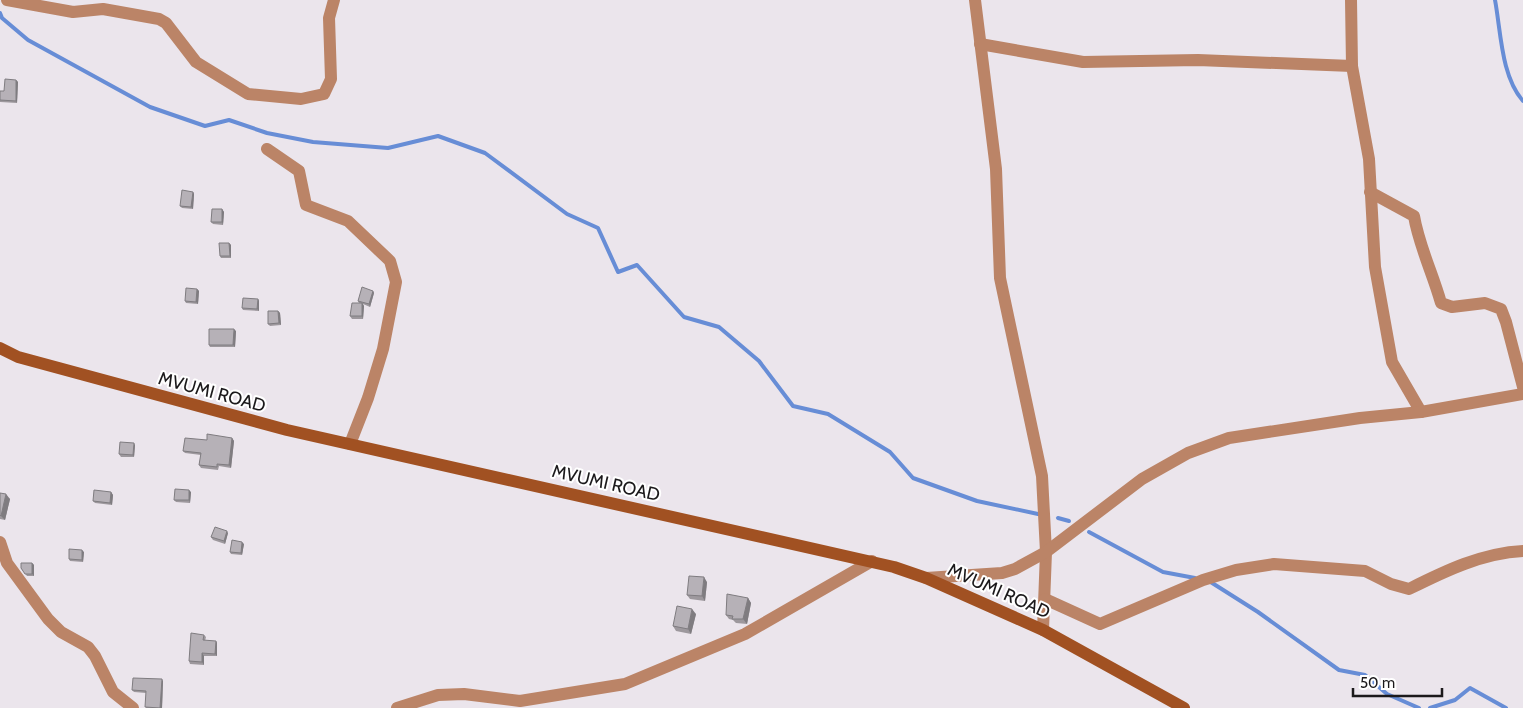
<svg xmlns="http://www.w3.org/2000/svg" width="1523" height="708" viewBox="0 0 1523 708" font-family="Cabin,sans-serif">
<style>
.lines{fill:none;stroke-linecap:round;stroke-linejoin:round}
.stream{stroke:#678dd6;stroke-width:4}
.street{stroke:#bb8467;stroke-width:12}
.secondary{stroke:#a15122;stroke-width:12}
.wall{fill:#9d989d}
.shaded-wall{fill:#7f7c80}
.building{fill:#b6b1b7;stroke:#7f7c80}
.labels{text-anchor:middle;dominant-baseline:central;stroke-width:4;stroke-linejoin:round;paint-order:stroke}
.street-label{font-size:18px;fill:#1b191b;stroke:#fff}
</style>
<rect width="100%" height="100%" fill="#ebe5ec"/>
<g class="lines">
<g class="stream">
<path d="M 1495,0 C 1501,32 1501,76 1523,101"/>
<path d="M 0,13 L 2,18 L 28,40 L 150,107 L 205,126 L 229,120 L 267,133 L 313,142 L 388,148 L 438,136 L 485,153 L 567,214 L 598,228 L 618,272 L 637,265 L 684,317 L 719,327 L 759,361 L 793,406 L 828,414 L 890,452 L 913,478 L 977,501 L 1038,514"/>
<path d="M 1058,518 L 1069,521"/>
<path d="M 1089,532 L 1163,572 L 1195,578"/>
<path d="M 1209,581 L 1258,612 L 1339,670 L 1365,675 L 1387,694 L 1419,708"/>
<path d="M 1430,708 L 1455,700 L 1470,688 L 1506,708"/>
</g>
<g class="street">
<path d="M 7,0 L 73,12 L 103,9 L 159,19 L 166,23 L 196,62 L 248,94 L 301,99 L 324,94 L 331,79 L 329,18 L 334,0"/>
<path d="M 975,0 L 996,169 L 1000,278 L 1042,476 L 1046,552 L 1043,630"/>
<path d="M 1351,0 L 1352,66 L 1369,159 L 1375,267 L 1392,362 L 1421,412"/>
<path d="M 980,44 L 1083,62 L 1198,60 L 1352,66"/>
<path d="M 267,149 L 299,171 L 306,205 L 348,221 L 390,261 L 396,282 L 383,349 L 368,398 L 350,444"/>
<path d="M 1370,192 L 1414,216 C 1419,246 1433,274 1441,303 L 1452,307 L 1485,303 L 1501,309 L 1506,322 L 1523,387"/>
<path d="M 0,542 L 7,563 L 48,619 L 61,632 L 88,647 L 95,656 L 113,692 L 133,708"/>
<path d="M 926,578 L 1002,573 L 1015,569 L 1046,552 L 1142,479 L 1188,453 L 1229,438 L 1360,418 L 1421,412 L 1523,394"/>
<path d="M 1045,599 L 1100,624 L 1203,580 L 1236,570 L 1274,564 L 1365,571 L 1391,584 L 1409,589 C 1445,571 1482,553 1523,551"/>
<path d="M 397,708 L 438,695 L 464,694 L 520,701 L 625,684 L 745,634 L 872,561"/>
</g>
<path class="secondary" d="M 0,348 L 18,357 L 287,430 L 894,567 L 926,578 L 1043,630 L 1184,708"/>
</g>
<g class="wall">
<path d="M 16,80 L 18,82 L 17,103 L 0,102 L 0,91 L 4,91 Z"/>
<path d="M 193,192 L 194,194 L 193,209 L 182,208 L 180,206 Z"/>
<path d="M 222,209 L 224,212 L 223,225 L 213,224 L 211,222 Z"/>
<path d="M 229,243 L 231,245 L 231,258 L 221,258 L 220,256 Z"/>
<path d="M 197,289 L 199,291 L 198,304 L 186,303 L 185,301 Z"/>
<path d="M 373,291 L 374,293 L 370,307 L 363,304 L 364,306 L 363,319 L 352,319 L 350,316 L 359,303 L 358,301 Z"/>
<path d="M 258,299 L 259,301 L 259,311 L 243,310 L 242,308 Z"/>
<path d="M 278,311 L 280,313 L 281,325 L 270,326 L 268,324 Z"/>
<path d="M 236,331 L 235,347 L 210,347 L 209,345 Z"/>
<path d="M 232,438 L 234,441 L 231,468 L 219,466 L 218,470 L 201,468 L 199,465 L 201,455 L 185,453 L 183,451 L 207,440 Z"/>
<path d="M 135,445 L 134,457 L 121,457 L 119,454 Z"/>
<path d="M 111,492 L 113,495 L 112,505 L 95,503 L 93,501 Z"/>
<path d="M 191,492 L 190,503 L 176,502 L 174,500 Z"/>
<path d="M 0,493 L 10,499 L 5,520 L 0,519 Z"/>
<path d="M 228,533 L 225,544 L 213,540 L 211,537 Z"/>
<path d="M 244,544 L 242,555 L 231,554 L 230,552 Z"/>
<path d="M 84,552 L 83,562 L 70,561 L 69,559 Z"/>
<path d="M 32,563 L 34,565 L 34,576 L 27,576 L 21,568 Z"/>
<path d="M 707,582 L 705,601 L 690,599 L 687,595 Z"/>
<path d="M 748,598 L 751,603 L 747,624 L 736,623 L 733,620 L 729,619 L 726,615 Z"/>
<path d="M 696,614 L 691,634 L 676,631 L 673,626 Z"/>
<path d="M 204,635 L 206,637 L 205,641 L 216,641 L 217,643 L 217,656 L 204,656 L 204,665 L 190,664 L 189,661 Z"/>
<path d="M 163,681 L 162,708 L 146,708 L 146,693 L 134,692 L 132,690 Z"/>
</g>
<g class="shaded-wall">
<path d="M 16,80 L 18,82 L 17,103 L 16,101 Z"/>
<path d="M 193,192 L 194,194 L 193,209 L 191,207 Z"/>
<path d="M 222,209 L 224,212 L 223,225 L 222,222 Z"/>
<path d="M 229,243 L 231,245 L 231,258 L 230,256 Z"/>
<path d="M 197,289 L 199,291 L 198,304 L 196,302 Z"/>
<path d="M 373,291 L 374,293 L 370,307 L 369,304 Z"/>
<path d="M 258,299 L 259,301 L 259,311 L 257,309 Z"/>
<path d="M 362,303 L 364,306 L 363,319 L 362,316 Z"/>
<path d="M 278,311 L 280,313 L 281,325 L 279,323 Z"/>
<path d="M 234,329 L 236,331 L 235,347 L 233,345 Z"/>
<path d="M 232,438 L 234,441 L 231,468 L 229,465 Z"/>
<path d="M 134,443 L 135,445 L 134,457 L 133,455 Z"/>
<path d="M 189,490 L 191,492 L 190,503 L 189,500 Z"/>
<path d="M 111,492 L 113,495 L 112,505 L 110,503 Z"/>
<path d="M 6,494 L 10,499 L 5,520 L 1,516 Z"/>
<path d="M 227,531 L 228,533 L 225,544 L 224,541 Z"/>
<path d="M 242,542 L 244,544 L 242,555 L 241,553 Z"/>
<path d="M 82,550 L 84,552 L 83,562 L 82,560 Z"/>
<path d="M 32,563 L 34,565 L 34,576 L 32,574 Z"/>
<path d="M 704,577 L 707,582 L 705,601 L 702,596 Z"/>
<path d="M 748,598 L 751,603 L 747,624 L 743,619 Z"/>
<path d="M 692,609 L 696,614 L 691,634 L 688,629 Z"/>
<path d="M 216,641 L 217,643 L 217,656 L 215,654 Z"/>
<path d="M 202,653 L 204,656 L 204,665 L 202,662 Z"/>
<path d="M 162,679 L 163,681 L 162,708 L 160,708 Z"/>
</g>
<g class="building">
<path d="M 5,79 L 16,80 L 16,101 L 0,100 L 0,91 L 4,91 Z"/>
<path d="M 182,190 L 193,192 L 191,207 L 180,206 Z"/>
<path d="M 212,209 L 222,209 L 222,222 L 211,222 Z"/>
<path d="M 219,243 L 229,243 L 230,256 L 220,256 Z"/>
<path d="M 362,287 L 373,291 L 369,304 L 358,301 Z"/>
<path d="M 186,288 L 197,289 L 196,302 L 185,301 Z"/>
<path d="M 243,298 L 258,299 L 257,309 L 242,308 Z"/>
<path d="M 352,303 L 362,303 L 362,316 L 350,316 Z"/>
<path d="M 268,311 L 278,311 L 279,323 L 268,324 Z"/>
<path d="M 209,329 L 234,329 L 233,345 L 209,345 Z"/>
<path d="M 207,434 L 232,438 L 229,465 L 217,464 L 217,467 L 199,465 L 201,453 L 183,451 L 185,438 L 207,440 Z"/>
<path d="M 120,442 L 134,443 L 133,455 L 119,454 Z"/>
<path d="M 175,489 L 189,490 L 189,500 L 174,500 Z"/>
<path d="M 94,490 L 111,492 L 110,503 L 93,501 Z"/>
<path d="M 0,493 L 6,494 L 1,516 L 0,515 Z"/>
<path d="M 215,527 L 227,531 L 224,541 L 211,537 Z"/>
<path d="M 232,540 L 242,542 L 241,553 L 230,552 Z"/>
<path d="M 69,549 L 82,550 L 82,560 L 69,559 Z"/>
<path d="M 21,563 L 32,563 L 32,574 L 25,574 L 21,568 Z"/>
<path d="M 689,576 L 704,577 L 702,596 L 687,595 Z"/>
<path d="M 727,594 L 748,598 L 743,619 L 732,619 L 733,616 L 726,615 Z"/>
<path d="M 677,606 L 692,609 L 688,629 L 673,626 Z"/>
<path d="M 191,633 L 204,635 L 203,640 L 216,641 L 215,654 L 202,653 L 202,662 L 189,661 Z"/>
<path d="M 133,678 L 162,679 L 160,708 L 145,707 L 146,691 L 132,690 Z"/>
</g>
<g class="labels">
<g class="street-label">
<text transform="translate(212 392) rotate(15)">MVUMI ROAD</text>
<text transform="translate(606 483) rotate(13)">MVUMI ROAD</text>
<text transform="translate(999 591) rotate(24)">MVUMI ROAD</text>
</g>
</g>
<path d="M1353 688v8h89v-8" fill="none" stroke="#1b191b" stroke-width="2.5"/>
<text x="1360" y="688" font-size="15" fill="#1b191b" stroke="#ffffff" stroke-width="4" paint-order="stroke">50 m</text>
</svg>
